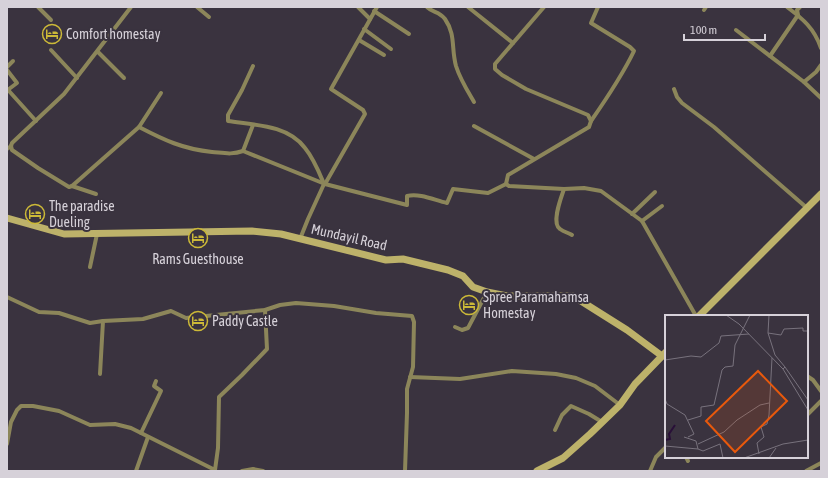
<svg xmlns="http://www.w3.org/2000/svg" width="828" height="478" viewBox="0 0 828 478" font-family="'Asap Condensed',sans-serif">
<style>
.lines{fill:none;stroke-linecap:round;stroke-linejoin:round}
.street{stroke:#8c865a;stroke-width:4}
.secondary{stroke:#bdb26a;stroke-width:7}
.labels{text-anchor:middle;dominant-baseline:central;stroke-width:4;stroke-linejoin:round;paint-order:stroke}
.poi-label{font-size:14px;fill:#d6d1d9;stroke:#3a333f;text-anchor:start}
.street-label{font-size:14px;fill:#d6d1d9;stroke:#3a333f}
.inset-river{fill:none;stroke:#291038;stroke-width:2}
.inset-road{fill:none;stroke:#78727d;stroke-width:1}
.view{fill:#e8590c;fill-opacity:0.15;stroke:#e8590c;stroke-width:2}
.inset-edge{fill:none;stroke:#d6d1d9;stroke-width:2}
</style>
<rect width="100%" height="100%" fill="#3a333f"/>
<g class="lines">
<g class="street">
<path d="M 38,7 L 51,20"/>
<path d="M 197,7 L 209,17"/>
<path d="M 358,7 L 370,19"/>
<path d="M 427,7 C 433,13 439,11 445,19 C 456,35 451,48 456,66 C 460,79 467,90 474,102"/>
<path d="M 468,7 L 513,43"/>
<path d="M 787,7 C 803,19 814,28 821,48"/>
<path d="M 704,10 L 706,7"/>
<path d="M 374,11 L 409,34"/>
<path d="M 364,29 L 391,49"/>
<path d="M 736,30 L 804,82 L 816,72 L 821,65"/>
<path d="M 359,40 L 384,55"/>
<path d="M 51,50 L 77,78"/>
<path d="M 98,52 L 124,78"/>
<path d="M 770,56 L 798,15 L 797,10 L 800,7"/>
<path d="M 253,66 L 242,90 L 228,115 L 228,121 C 255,125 288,125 305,148 C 314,159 319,172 324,184"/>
<path d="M 7,67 L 13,61"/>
<path d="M 7,70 L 17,83 L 9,89 L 9,91 L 36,121"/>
<path d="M 804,82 L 821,98"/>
<path d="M 674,89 L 677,97 L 682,103 L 714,127 L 807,208"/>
<path d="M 591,121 C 607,98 622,76 634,51 L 630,47 L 591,23 L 598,7"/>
<path d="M 474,126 L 534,159"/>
<path d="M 139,127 L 161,93"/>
<path d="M 11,146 L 12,150 L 38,168 L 69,187 L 72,186 L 139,127 C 164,140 183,149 212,152 C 224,153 232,155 243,151 L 325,184 L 407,205 L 407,196 C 420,193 434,200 447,203 L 453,189 L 488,193 L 506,184 L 509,186 L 564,189 L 584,188 L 601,191 L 642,221 L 696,316"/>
<path d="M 7,149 L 11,146 L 12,143 L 64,94 L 131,7"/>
<path d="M 243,151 L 253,125"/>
<path d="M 325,184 L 365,114 L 363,110 L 331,89 L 377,7"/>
<path d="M 506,184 L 508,175 L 589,127 L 591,121 L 588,115 L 526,89 L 502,75 L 495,69 L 495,64 L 544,7"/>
<path d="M 72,186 L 96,194"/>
<path d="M 564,189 C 561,198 551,223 560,229 C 564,232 569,233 572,235"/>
<path d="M 632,214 L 655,192"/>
<path d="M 642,221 L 662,206"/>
<path d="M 300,239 L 308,219 L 324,184"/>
<path d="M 90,267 L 97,234"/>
<path d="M 7,297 L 39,312 L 59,313 L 90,323 L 103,321"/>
<path d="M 455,327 L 462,330 L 468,328 L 487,292"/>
<path d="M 100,374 L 103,321 L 143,319 L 171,311 L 186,318 L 265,310 L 280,305 L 296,303 L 334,306 L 376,313 L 412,316 L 414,322 L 413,367 L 407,389 L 407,413 L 405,471"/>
<path d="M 807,376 L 813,380 L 821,391"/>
<path d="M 410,377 L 460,379 L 512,371 L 556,374 L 576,378 L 595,386 L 620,405"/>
<path d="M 807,415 L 821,401"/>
<path d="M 555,430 L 562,415 L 571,406 L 589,414 L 602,422"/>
<path d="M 141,433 L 161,391 L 154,386 L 156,381"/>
<path d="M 7,444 L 11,422 L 17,410 L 21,406 L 33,406 L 59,411 L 90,425 L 115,424 L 131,428 L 215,470 L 218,448 L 219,397 L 242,375 L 267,349 L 265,310"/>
<path d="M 686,457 L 688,461"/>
<path d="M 136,471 L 148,437"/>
<path d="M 242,471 L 253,469 L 263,471"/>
<path d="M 650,471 L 656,457 L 666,447"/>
<path d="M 806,471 L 821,463"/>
</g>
<g class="secondary">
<path d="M 7,218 L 64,234 L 252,231 L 281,234 L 386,260 L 403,259 L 448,270 L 463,276 L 473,287 L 487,292 L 507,296 L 573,296 L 627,330 L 662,356"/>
<path d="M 699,316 L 821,194"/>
<path d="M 537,471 L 563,458 L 590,434 L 620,405 L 635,384 L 666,352"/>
</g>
</g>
<defs>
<symbol id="hotel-ring" viewBox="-11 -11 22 22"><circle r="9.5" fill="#3a333f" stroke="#ccb938" stroke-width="1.5"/><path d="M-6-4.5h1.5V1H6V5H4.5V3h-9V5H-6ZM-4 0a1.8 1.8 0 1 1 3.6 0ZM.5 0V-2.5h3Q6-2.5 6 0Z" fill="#ccb938"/></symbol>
</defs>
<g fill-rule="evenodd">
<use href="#hotel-ring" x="41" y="23" width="22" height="22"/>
<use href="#hotel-ring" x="24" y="203" width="22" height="22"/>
<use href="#hotel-ring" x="187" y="227" width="22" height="22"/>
<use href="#hotel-ring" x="458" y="294" width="22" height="22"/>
<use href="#hotel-ring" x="187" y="310" width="22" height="22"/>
</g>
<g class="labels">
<g class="poi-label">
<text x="66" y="34">Comfort homestay</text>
<text x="49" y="206">The paradise<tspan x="49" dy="16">Dueling</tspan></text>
<text x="198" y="259" text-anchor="middle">Rams Guesthouse</text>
<text x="483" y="297">Spree Paramahamsa<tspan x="483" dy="16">Homestay</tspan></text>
<text x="212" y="321">Paddy Castle</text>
</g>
<g class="street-label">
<text transform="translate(349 237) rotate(13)">Mundayil Road</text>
</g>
</g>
<g transform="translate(665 315)">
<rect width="143" height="143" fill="#3a333f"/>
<path class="inset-river" d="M 0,125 L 5,124 L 4,119 L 10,110"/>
<path class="inset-road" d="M 61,0 L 74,9 L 118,54 L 143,95M 104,0 L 103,18 L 110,40 L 120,52 L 118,54M 103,18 L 116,20 L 119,14 L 138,13 L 138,16 L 142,16M 0,45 L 26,41 L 36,42 L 54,28 L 56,21 L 84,19M 120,52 L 143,85M 0,84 L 2,89 L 20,100 L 29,119 L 23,122M 23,105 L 36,101 L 36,92 L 49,90 L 57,55 L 60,52 L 68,51 L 70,30 L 85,0M 19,122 L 31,126 L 33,134 L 38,136 L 55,129 L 58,143M 33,129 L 59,117 L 72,105 L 95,90 L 104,88M 0,131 L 33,134M 94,139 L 92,128 L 99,122 L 96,112 L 102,109 L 104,100 L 107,43M 79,143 L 118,129 L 143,125M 104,143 L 111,133"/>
<path class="view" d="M 93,56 L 122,86 L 70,137 L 41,106 Z"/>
<rect width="143" height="143" class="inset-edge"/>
</g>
<rect width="828" height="478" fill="none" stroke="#d6d1d9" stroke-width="16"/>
<path d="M684 34v6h81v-6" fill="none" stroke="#d6d1d9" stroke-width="2"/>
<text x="690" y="34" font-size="12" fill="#d6d1d9" stroke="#3a333f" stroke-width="3" paint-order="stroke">100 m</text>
</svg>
